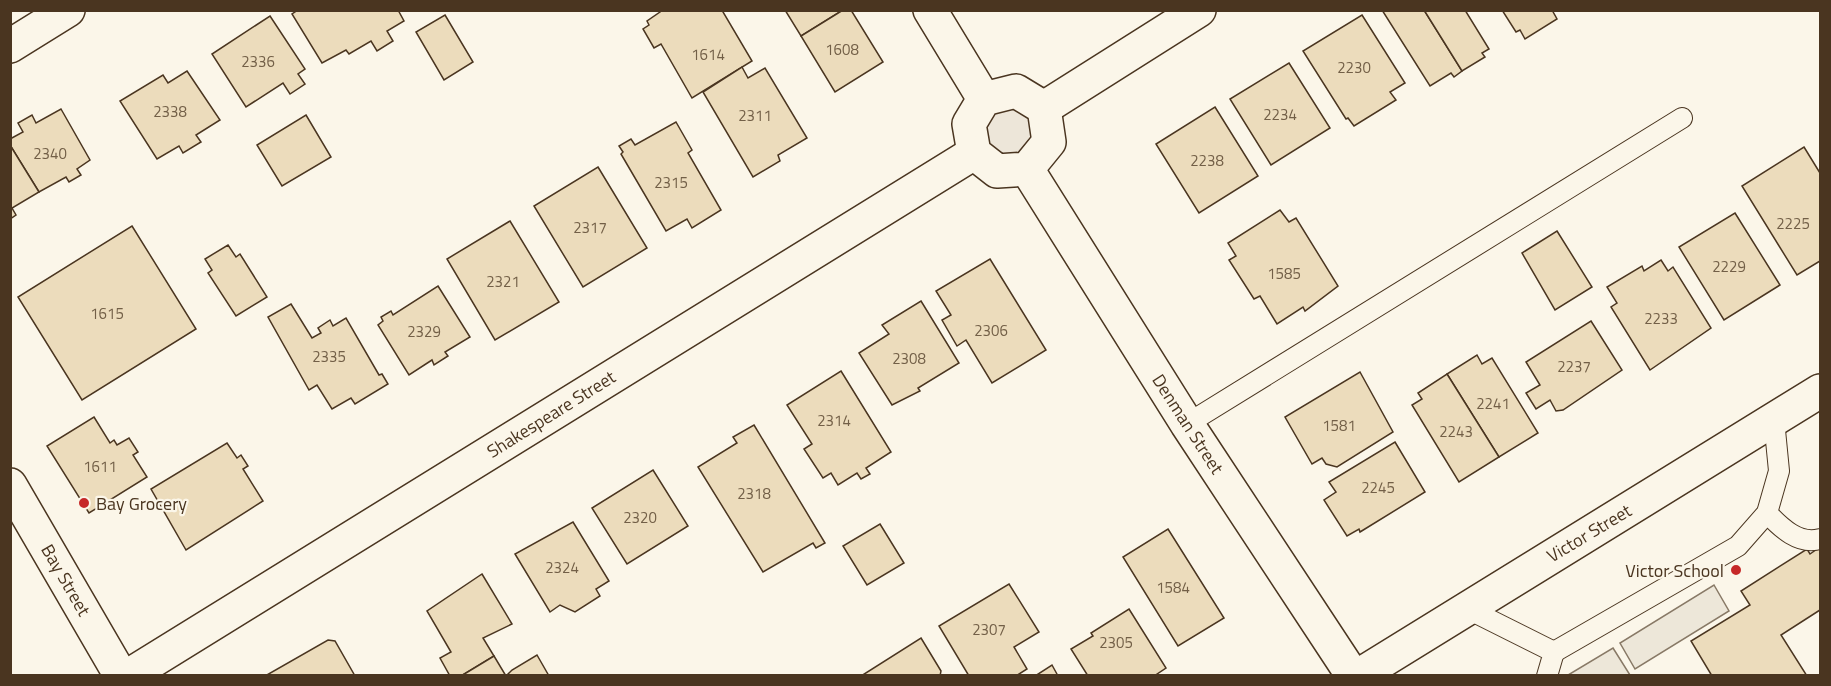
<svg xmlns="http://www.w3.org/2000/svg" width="1831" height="686" viewBox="0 0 1831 686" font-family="'Titillium Web',sans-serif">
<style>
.green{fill:#ede6d9;stroke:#887966;stroke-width:1.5}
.parking{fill:#ede7d9;stroke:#887966;stroke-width:1.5}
.building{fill:#ecdcbc;stroke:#4a3520;stroke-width:1.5}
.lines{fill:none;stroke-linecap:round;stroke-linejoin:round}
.lane-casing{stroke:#4a3520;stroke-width:22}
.street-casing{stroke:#4a3520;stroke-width:36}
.secondary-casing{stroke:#4a3520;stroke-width:36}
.lane{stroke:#fbf6e9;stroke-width:20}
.street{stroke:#fbf6e9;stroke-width:33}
.secondary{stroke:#fbf6e9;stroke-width:33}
.poi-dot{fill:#c62828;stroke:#fbf6e9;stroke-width:2}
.labels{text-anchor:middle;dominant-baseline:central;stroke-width:4.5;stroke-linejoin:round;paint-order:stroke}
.number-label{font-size:15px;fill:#725f47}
.street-label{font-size:18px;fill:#4a3520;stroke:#fbf6e9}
.poi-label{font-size:18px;fill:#4a3520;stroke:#fbf6e9;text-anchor:start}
</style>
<rect width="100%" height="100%" fill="#fbf6e9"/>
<circle class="green" cx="1009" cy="132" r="24"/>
<g class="parking">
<path d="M 1714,585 L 1729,611 L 1635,669 L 1620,643 Z"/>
<path d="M 1613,648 L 1630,675 L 1568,675 Z"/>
</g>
<g class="building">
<path d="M 298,10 L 398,10 L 404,21 L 387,31 L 393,41 L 377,51 L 371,41 L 349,54 L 346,50 L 322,63 L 292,14 Z"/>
<path d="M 663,10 L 726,10 L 723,12 L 752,61 L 692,98 L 661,44 L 654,48 L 643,29 L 649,25 L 647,21 Z"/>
<path d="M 785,10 L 843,10 L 801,36 Z"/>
<path d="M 843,10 L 851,10 L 883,62 L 835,92 L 801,36 Z"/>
<path d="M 1382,10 L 1424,10 L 1462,71 L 1454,77 L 1451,73 L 1430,86 Z"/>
<path d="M 1424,10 L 1465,10 L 1489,49 L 1482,53 L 1485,57 L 1462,71 Z"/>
<path d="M 1502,10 L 1552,10 L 1557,19 L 1525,39 L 1520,30 L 1516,32 Z"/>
<path d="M 445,15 L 473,62 L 444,80 L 416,32 Z"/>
<path d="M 1362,15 L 1405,83 L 1390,92 L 1396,100 L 1354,126 L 1348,118 L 1346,119 L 1303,51 Z"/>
<path d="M 270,16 L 305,69 L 298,74 L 305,84 L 290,94 L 283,83 L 246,107 L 212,54 Z"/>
<path d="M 1289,63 L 1330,128 L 1271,165 L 1230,99 Z"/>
<path d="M 742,67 L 748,78 L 765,68 L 807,138 L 778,155 L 780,161 L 753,177 L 703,92 Z"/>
<path d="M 187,71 L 220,120 L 196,135 L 201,142 L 183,153 L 179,146 L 157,159 L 120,101 L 163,75 L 168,83 Z"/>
<path d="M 1215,107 L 1258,176 L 1199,213 L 1156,144 Z"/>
<path d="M 61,109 L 90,160 L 77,169 L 81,175 L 69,182 L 66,177 L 39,192 L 10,145 L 10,139 L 23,132 L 18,123 L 32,115 L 36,123 Z"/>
<path d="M 306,115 L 331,157 L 282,186 L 257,145 Z"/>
<path d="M 676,122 L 692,150 L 688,153 L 721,210 L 692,228 L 687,219 L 666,231 L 621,154 L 623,152 L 619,146 L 631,139 L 635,145 Z"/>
<path d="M 10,145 L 39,192 L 12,208 L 16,215 L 10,219 Z"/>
<path d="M 1804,147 L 1820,173 L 1820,261 L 1797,275 L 1742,186 Z"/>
<path d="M 598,167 L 647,248 L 583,287 L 534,206 Z"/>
<path d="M 1280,210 L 1289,222 L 1296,218 L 1338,286 L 1305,311 L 1303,307 L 1277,324 L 1260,296 L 1254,299 L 1229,260 L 1236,256 L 1228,243 Z"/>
<path d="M 1735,213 L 1780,285 L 1724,320 L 1679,247 Z"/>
<path d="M 510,221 L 559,302 L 495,340 L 447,259 Z"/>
<path d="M 132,226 L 196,329 L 82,400 L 18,297 Z"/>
<path d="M 1557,231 L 1592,287 L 1555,310 L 1522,253 Z"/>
<path d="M 228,245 L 236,257 L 240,254 L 267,297 L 236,316 L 208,273 L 212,270 L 205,259 Z"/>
<path d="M 990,259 L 1046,350 L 992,383 L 966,340 L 957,346 L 942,320 L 951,315 L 936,291 Z"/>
<path d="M 1661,260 L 1668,271 L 1673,267 L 1711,328 L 1650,370 L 1611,307 L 1617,303 L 1607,287 L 1642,266 L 1644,271 Z"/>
<path d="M 438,286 L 470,337 L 445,352 L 448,356 L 434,365 L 432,360 L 409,375 L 378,325 L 383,321 L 381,317 L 391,311 L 393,315 Z"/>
<path d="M 921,301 L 959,363 L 918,388 L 920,391 L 892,405 L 859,353 L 889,334 L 882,325 Z"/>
<path d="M 291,304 L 312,338 L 321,333 L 318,328 L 330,320 L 333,326 L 346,318 L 379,375 L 382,374 L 388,384 L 355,404 L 351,398 L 332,409 L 317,385 L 309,390 L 268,317 Z"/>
<path d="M 1591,321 L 1622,370 L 1563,410 L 1556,411 L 1550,400 L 1536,409 L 1526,393 L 1540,385 L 1526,362 Z"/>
<path d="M 1477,355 L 1482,364 L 1492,358 L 1538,433 L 1499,457 L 1447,374 Z"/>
<path d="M 841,371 L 891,452 L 866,468 L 870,474 L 861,479 L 857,473 L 838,485 L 831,473 L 823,478 L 804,449 L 812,444 L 787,405 Z"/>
<path d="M 1360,372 L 1393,432 L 1337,467 L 1326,464 L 1322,458 L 1312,464 L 1285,417 Z"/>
<path d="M 1447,374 L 1499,457 L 1459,482 L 1412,405 L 1422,399 L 1418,393 Z"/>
<path d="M 94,417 L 110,443 L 114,440 L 117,445 L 129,438 L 138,452 L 133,455 L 147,477 L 89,513 L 47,446 Z"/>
<path d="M 754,425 L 825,543 L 816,548 L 813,543 L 763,572 L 698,467 L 737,443 L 733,437 Z"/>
<path d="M 1395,442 L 1425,492 L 1360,532 L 1359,529 L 1347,536 L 1324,500 L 1336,492 L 1329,482 Z"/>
<path d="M 227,443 L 237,458 L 241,455 L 248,466 L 243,469 L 263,501 L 186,550 L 151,489 Z"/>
<path d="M 653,470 L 688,526 L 627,564 L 592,508 Z"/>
<path d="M 573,522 L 609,581 L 596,589 L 600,596 L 575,612 L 560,605 L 550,612 L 515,554 Z"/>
<path d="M 880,524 L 904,563 L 867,585 L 843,546 Z"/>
<path d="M 1168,529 L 1224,618 L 1178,646 L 1123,557 Z"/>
<path d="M 1820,547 L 1820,610 L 1781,635 L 1807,676 L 1712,676 L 1691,641 L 1750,605 L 1741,591 L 1807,549 L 1810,554 Z"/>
<path d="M 482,574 L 512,624 L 483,638 L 494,656 L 461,676 L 450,676 L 440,658 L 451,652 L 427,611 Z"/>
<path d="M 1009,584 L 1039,632 L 1014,647 L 1027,669 L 1016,676 L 969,676 L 939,626 Z"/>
<path d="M 1129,609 L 1166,668 L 1154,676 L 1088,676 L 1071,649 L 1093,636 L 1091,633 Z"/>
<path d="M 921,638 L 941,671 L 940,676 L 861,676 Z"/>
<path d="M 328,640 L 335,641 L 355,676 L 265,676 Z"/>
<path d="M 537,655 L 549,676 L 506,676 L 512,670 Z"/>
<path d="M 494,656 L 506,676 L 461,676 Z"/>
<path d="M 1052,665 L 1058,676 L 1035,676 Z"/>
</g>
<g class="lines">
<defs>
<g id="lane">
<path d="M 1187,424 L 1682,118"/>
<path d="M 1767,513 C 1781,528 1799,545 1820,539"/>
<path d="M 1466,608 L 1554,652 L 1547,676"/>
<path d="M 1554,652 L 1738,546 L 1767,513 L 1779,471 L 1774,420"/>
</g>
<g id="street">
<path d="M 930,10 L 984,99"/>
<path d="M 10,46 L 68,10"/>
<path d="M 1016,91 L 1044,108 L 1049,142 L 1027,169 L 997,171 L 974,153 L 969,124 L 984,99 Z"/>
<path d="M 1044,108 L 1199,10"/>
<path d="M 1027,169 L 1187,424 L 1353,676"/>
<path d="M 128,676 L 974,153"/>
<path d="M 1358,676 L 1820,391"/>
</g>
<path id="secondary" d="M 10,485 L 121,676"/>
</defs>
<use href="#lane" class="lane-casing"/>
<use href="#street" class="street-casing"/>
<use href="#secondary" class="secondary-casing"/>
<use href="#lane" class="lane"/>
<use href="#street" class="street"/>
<use href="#secondary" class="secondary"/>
</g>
<g class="poi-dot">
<circle cx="84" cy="503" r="6"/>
<circle cx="1736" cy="570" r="6"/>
</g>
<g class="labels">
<g class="number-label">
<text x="842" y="49">1608</text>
<text x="708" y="54">1614</text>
<text x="258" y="61">2336</text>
<text x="1354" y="67">2230</text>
<text x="170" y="111">2338</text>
<text x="1280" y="114">2234</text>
<text x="755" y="115">2311</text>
<text x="50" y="153">2340</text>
<text x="1207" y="160">2238</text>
<text x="671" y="182">2315</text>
<text x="1793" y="223">2225</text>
<text x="590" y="227">2317</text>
<text x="1729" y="266">2229</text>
<text x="1284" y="273">1585</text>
<text x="503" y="281">2321</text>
<text x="107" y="313">1615</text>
<text x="1661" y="318">2233</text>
<text x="991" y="330">2306</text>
<text x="424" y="331">2329</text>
<text x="329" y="356">2335</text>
<text x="909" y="358">2308</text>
<text x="1574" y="366">2237</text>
<text x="1493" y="403">2241</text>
<text x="834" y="420">2314</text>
<text x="1339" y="425">1581</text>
<text x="1456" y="431">2243</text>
<text x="100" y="466">1611</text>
<text x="1378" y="487">2245</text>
<text x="754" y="493">2318</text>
<text x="640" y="517">2320</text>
<text x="562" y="567">2324</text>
<text x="1173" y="587">1584</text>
<text x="989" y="629">2307</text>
<text x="1116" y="642">2305</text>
</g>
<g class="street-label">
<text transform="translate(551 414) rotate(-32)">Shakespeare Street</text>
<text transform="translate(1188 424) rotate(57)">Denman Street</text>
<text transform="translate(1589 533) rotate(-31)">Victor Street</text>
<text transform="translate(66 580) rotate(60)">Bay Street</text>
</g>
<g class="poi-label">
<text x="96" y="503">Bay Grocery</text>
<text x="1724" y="570" text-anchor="end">Victor School</text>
</g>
</g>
<rect width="1831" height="686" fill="none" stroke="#4a3520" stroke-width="24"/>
</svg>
